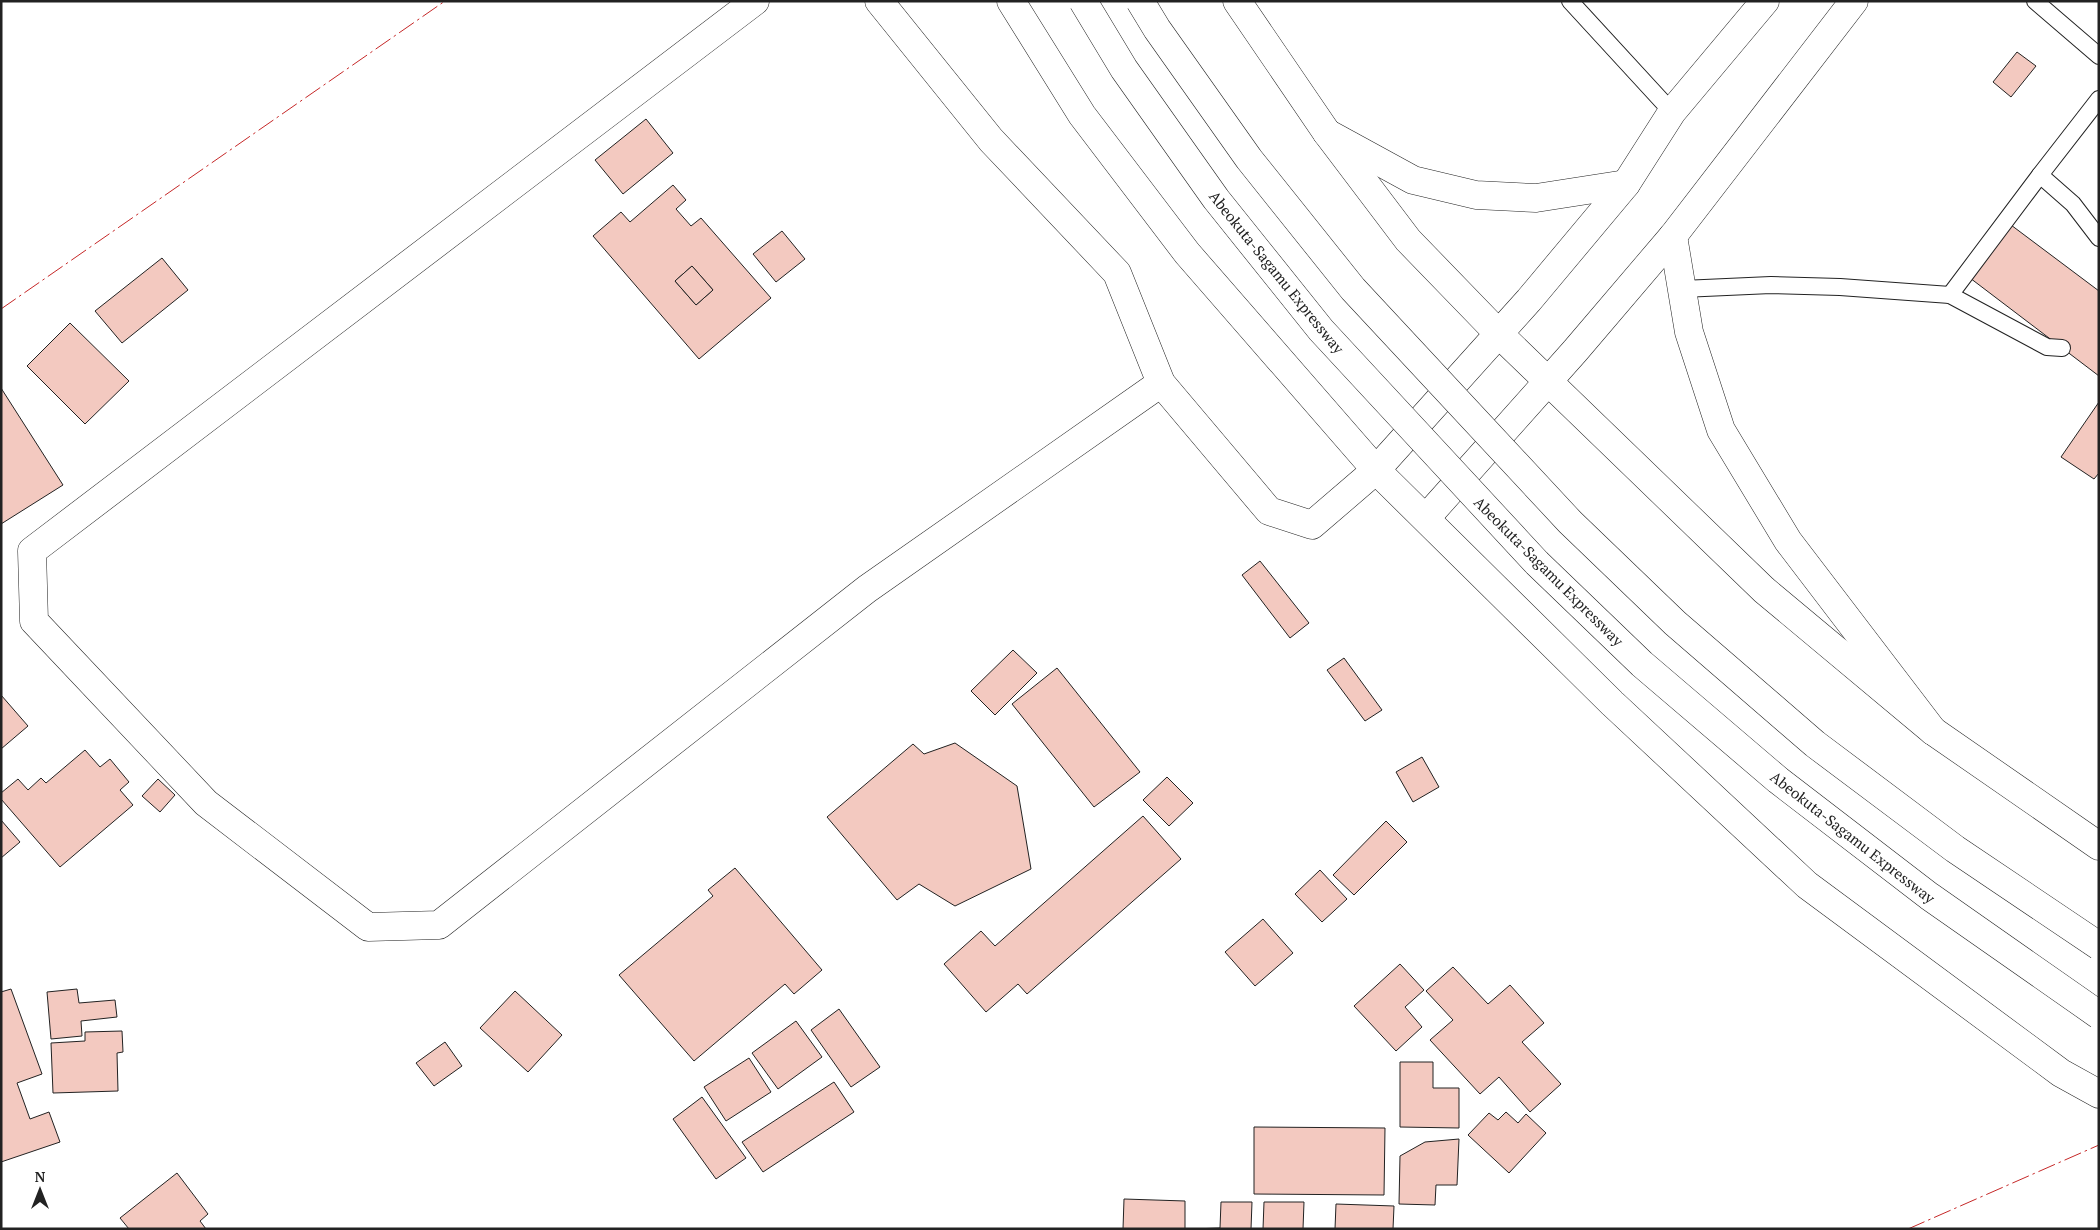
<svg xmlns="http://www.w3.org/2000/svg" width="2100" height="1230" viewBox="0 0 2100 1230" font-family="'PT Serif',serif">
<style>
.building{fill:#f3c9c0;stroke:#222;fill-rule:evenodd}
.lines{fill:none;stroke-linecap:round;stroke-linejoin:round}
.service-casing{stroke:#222;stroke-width:18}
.minor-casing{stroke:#222;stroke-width:29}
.primary-casing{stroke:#222;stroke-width:29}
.trunk-casing{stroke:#222;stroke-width:29}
.service{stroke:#fff;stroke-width:16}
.minor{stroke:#fff;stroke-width:28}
.primary{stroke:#fff;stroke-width:28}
.trunk{stroke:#fff;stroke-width:28}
.trunk-bridge-casing{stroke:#222;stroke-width:29;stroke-linecap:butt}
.trunk-bridge{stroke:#fff;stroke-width:28}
.power{stroke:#c62828;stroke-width:1;stroke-dasharray:18 4 2.5 4;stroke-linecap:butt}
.labels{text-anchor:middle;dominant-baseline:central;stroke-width:4;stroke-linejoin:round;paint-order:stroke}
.street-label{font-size:15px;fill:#222;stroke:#fff}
</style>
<rect width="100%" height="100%" fill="#fff"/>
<g class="building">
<path d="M 2017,52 L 2036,66 L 2011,97 L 1993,82 Z"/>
<path d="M 646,119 L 673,153 L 623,194 L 595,160 Z"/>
<path d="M 673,185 L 686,200 L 676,209 L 691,226 L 701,218 L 771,298 L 699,359 L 593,236 L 621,212 L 630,222 ZM 692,266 L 713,290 L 696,305 L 675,281 Z"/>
<path d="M 2011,225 L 2099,291 L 2099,376 L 1970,278 Z"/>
<path d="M 782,231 L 805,259 L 776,282 L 753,254 Z"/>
<path d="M 162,258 L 188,290 L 122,343 L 95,311 Z"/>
<path d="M 692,266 L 713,290 L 696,305 L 675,281 Z"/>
<path d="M 70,323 L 129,381 L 85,424 L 27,366 Z"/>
<path d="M 1,388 L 63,485 L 1,524 Z"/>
<path d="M 2099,402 L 2099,473 L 2094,479 L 2061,457 Z"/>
<path d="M 1260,561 L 1309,623 L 1290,638 L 1242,575 Z"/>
<path d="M 1013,650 L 1037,673 L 995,715 L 971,691 Z"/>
<path d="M 1344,658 L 1382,710 L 1365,721 L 1327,670 Z"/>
<path d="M 1057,668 L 1140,772 L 1094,807 L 1012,704 Z"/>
<path d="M 1,695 L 28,726 L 1,749 Z"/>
<path d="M 955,743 L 1017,786 L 1031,869 L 955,906 L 919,884 L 897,900 L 827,817 L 913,744 L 924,754 Z"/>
<path d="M 85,750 L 100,767 L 110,759 L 129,782 L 120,790 L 133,805 L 60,867 L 1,799 L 1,793 L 18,779 L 28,790 L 41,778 L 46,783 Z"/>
<path d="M 1422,757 L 1439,787 L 1413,802 L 1396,772 Z"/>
<path d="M 1167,777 L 1193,803 L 1169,826 L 1143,800 Z"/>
<path d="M 158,779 L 175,795 L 160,812 L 142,796 Z"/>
<path d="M 1143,816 L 1181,859 L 1027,994 L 1018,984 L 986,1012 L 944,964 L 981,931 L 995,946 Z"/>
<path d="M 1,820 L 20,842 L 1,858 Z"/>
<path d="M 1386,821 L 1407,842 L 1354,895 L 1333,875 Z"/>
<path d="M 735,868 L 822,970 L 794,994 L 785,984 L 694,1061 L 619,975 L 713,896 L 708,890 Z"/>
<path d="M 1320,870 L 1347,899 L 1322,922 L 1295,894 Z"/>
<path d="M 1263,919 L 1293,953 L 1255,986 L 1225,952 Z"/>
<path d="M 1400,964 L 1424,990 L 1405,1007 L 1422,1027 L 1396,1051 L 1354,1006 Z"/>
<path d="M 1453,967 L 1488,1004 L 1510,985 L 1544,1023 L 1522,1042 L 1561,1084 L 1530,1112 L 1499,1077 L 1480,1094 L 1430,1040 L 1453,1020 L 1426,991 Z"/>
<path d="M 11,989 L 42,1074 L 17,1083 L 30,1119 L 49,1112 L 60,1142 L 1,1162 L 1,992 Z"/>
<path d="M 77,989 L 79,1003 L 115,1000 L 117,1017 L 81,1021 L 82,1036 L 51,1039 L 47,992 Z"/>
<path d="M 515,991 L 562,1035 L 528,1072 L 480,1028 Z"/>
<path d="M 839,1009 L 880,1067 L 851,1087 L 811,1030 Z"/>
<path d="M 796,1021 L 822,1057 L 778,1089 L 752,1053 Z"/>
<path d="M 122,1031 L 123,1052 L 117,1053 L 118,1091 L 53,1093 L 51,1043 L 85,1041 L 85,1032 Z"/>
<path d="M 445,1042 L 462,1066 L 434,1086 L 416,1063 Z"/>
<path d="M 749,1058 L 771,1092 L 726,1121 L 704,1087 Z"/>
<path d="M 1400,1062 L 1433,1062 L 1433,1088 L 1459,1088 L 1459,1128 L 1400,1127 Z"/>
<path d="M 834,1082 L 854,1112 L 763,1172 L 742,1142 Z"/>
<path d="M 702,1097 L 746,1158 L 716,1179 L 673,1119 Z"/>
<path d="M 1506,1112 L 1518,1123 L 1526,1114 L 1546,1133 L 1509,1173 L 1468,1135 L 1489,1113 L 1498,1120 Z"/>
<path d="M 1254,1127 L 1385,1128 L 1384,1195 L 1254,1194 Z"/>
<path d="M 1459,1139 L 1457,1185 L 1436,1185 L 1435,1205 L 1399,1204 L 1400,1156 L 1425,1142 Z"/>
<path d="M 177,1173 L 208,1214 L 200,1221 L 206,1229 L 129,1229 L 120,1218 Z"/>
<path d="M 1124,1199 L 1185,1201 L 1185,1229 L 1123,1229 Z"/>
<path d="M 1221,1202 L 1252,1202 L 1251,1229 L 1192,1229 L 1220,1228 Z"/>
<path d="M 1264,1202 L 1304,1202 L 1303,1229 L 1263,1229 Z"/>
<path d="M 1336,1204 L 1394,1206 L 1393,1229 L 1335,1229 Z"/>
</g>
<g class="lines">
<defs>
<g id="service">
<path d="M 1570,1 L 1672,112"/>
<path d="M 2035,1 L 2099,56"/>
<path d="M 2099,99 L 2040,175 L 2073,204 L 2099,238"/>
<path d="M 1682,289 L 1771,285 L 1840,287 L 1950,295 L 2047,347 L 2062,348"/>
<path d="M 1950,295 L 2040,175"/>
</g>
<g id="minor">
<path d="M 755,1 L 32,551 L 34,621 L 206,803 L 368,927 L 439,925 L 867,589 L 1161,383"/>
<path d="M 879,1 L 991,140 L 1117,273 L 1161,383 L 1269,511 L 1312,525 L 1376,470"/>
</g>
<g id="primary">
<path d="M 1011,1 L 1082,115 L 1187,253 L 1376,470 L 1612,703 L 1807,885 L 2061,1073 L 2099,1094"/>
<path d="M 1237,1 L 1327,133 L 1408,240 L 1499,334 L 1764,590 L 1933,731 L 2099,846"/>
</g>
<g id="trunk">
<path d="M 1327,133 L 1413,180 L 1476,195 L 1536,198 L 1626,184"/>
<path d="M 1673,236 L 1689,332 L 1721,430 L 1788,541 L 1933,731"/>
<path d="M 1376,470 L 1529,300 L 1626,184 L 1672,112 L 1765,1"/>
<path d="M 1426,518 L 1575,351 L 1673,236 L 1854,1"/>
</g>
</defs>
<use href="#service" class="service-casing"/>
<use href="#minor" class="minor-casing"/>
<use href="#primary" class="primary-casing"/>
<use href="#trunk" class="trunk-casing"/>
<use href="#service" class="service"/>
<use href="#minor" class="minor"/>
<use href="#primary" class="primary"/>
<use href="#trunk" class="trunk"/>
<defs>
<g id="trunk-bridge">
<path d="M 1083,1 L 1124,69 L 1216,199 L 1321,330 L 1537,563 L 1642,664 L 1778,780 L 1929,896 L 2099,1015"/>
<path d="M 1140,1 L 1157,29 L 1249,159 L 1353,289 L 1570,522 L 1675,623 L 1815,744 L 1955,849 L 2099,946"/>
</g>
</defs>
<use href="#trunk-bridge" class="trunk-bridge-casing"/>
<use href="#trunk-bridge" class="trunk-bridge"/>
<g class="power">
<path d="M 1,309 L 445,1"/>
<path d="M 1908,1229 L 2099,1145"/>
</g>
</g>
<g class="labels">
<g class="street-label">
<text transform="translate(1277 272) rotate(51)">Abeokuta-Sagamu Expressway</text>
<text transform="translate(1549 571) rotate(45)">Abeokuta-Sagamu Expressway</text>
<text transform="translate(1853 837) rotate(38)">Abeokuta-Sagamu Expressway</text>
</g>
</g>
<rect width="2100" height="1230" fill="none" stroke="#222222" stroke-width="5"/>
<g transform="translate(40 1190)" stroke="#ffffff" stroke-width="4" paint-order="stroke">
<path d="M0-4L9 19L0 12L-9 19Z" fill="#222222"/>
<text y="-8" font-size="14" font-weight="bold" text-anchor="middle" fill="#222222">N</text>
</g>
</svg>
